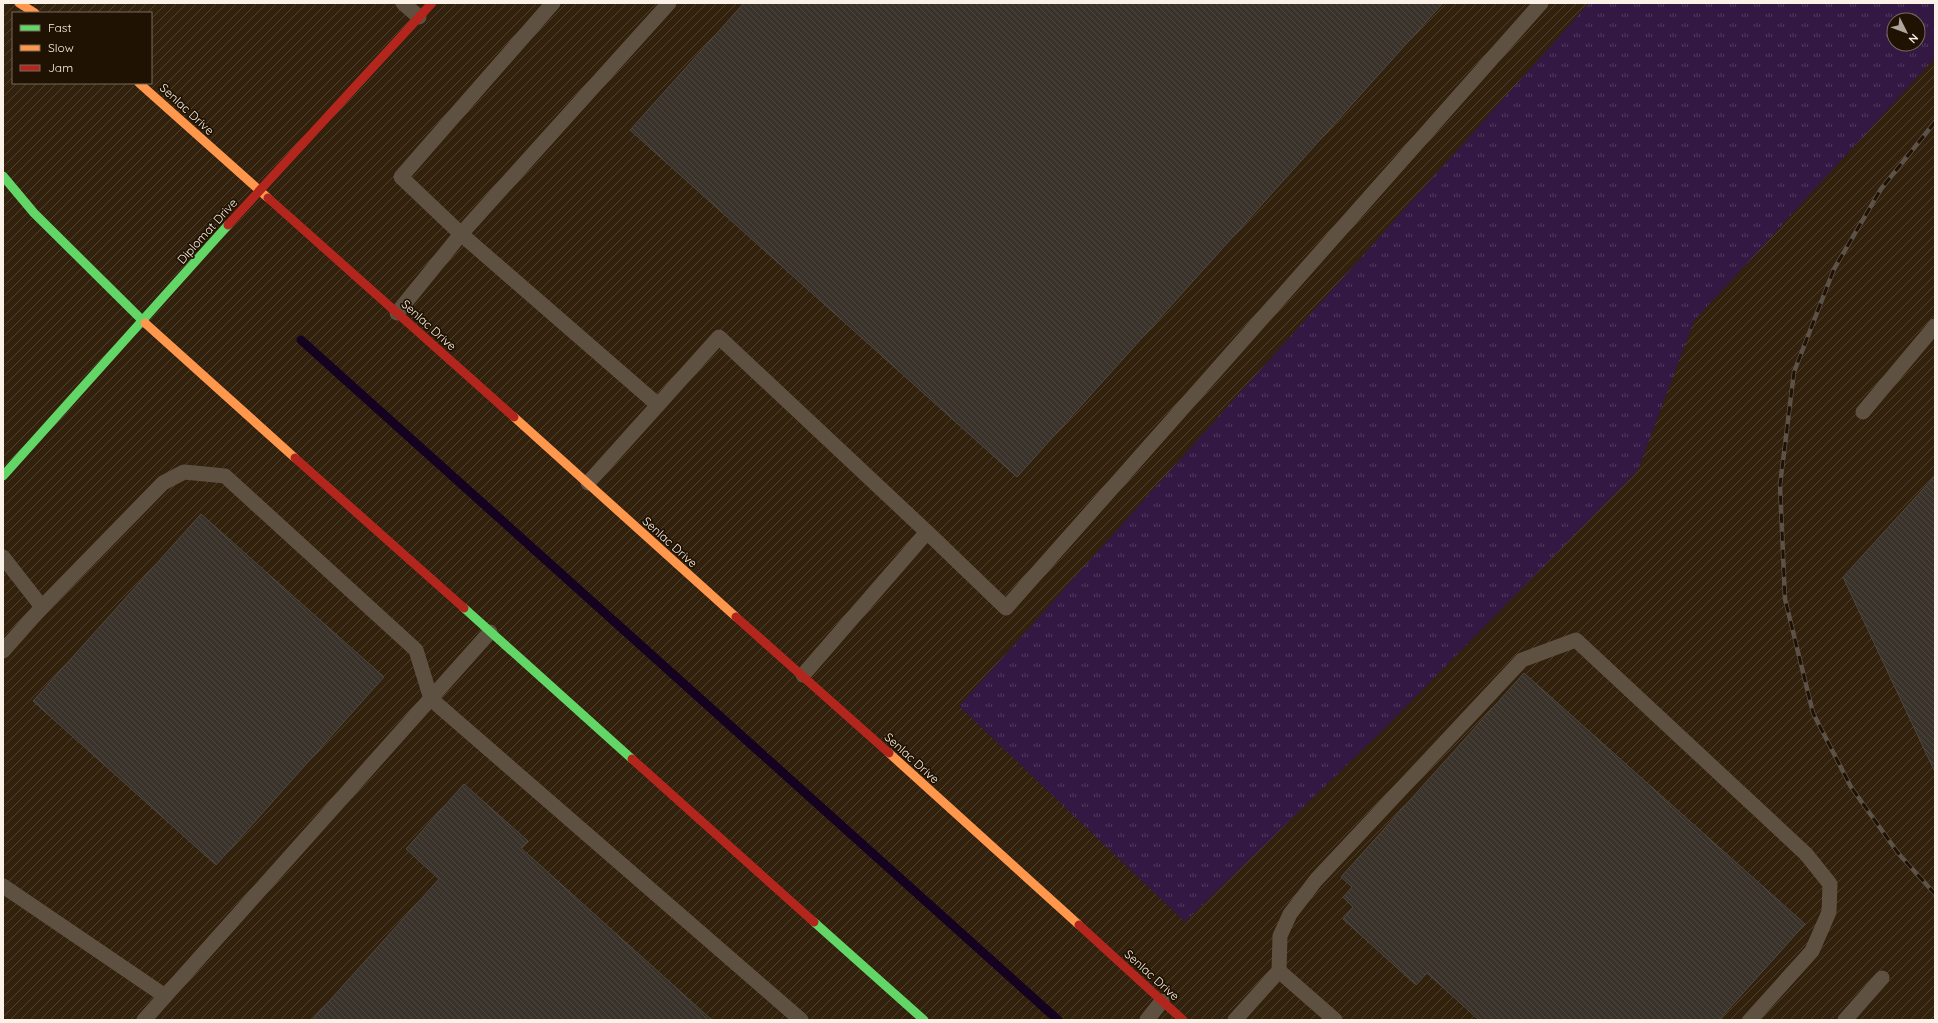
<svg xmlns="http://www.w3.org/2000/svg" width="1938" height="1023" viewBox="0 0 1938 1023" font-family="Quicksand,sans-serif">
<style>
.industrial{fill:url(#industrial-furrows);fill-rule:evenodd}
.grass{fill:url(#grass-tufts);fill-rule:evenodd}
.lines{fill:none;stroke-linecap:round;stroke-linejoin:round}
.stream{stroke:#140220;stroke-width:9}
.building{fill:url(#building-back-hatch);stroke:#4f4841}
.lane{stroke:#5e5141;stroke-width:15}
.fast{stroke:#63d668;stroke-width:9}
.slow{stroke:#ff974d;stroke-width:9}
.jam{stroke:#b3261e;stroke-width:9}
.rail-casing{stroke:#5c5248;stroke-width:4.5}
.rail{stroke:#1f1203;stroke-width:3;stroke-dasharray:9;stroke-linecap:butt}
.labels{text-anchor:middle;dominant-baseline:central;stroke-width:3.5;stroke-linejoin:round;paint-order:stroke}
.street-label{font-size:12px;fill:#fbf1e7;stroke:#1f1203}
</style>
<defs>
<pattern id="industrial-furrows" width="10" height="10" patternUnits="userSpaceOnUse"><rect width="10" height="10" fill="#32210d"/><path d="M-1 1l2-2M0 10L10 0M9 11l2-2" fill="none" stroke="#514230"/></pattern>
<pattern id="grass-tufts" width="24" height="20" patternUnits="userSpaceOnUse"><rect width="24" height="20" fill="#321843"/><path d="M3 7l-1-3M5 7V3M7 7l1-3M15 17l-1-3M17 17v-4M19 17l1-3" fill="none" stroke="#513a5e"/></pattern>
<pattern id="building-back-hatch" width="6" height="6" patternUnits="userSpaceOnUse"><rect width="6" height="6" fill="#39332c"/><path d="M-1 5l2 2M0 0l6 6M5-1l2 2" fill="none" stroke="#4d4740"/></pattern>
</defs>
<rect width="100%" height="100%" fill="#221a11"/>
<path class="industrial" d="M 3,3 L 1935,3 L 1935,1020 L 3,1020 ZM 13,13 L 151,13 L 151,83 L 13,83 ZM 1894,20 L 1918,20 L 1918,44 L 1894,44 Z"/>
<path class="grass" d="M 1589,3 L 1935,3 L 1935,58 L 1694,321 L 1638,470 L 1383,730 L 1185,922 L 959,706 ZM 1894,20 L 1918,20 L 1918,44 L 1894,44 Z"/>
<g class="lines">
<path class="stream" d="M 301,340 L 1058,1020"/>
</g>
<g class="building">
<path d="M 744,3 L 1443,3 L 1017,477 L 630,130 Z"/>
<path d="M 1935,476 L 1935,772 L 1843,577 Z"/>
<path d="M 201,514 L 384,677 L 216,865 L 33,701 Z"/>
<path d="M 1524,673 L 1805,924 L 1719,1020 L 1479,1020 L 1427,973 L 1416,985 L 1343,919 L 1353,907 L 1343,897 L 1352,887 L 1341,877 Z"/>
<path d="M 464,784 L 528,841 L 521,848 L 712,1020 L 312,1020 L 439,879 L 406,849 Z"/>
</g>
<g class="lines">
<g class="lane">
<path d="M 403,3 L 419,17"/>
<path d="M 553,3 L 401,177 L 461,234 L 658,405"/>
<path d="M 397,313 L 461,234 L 669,3"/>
<path d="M 1863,412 L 1935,326"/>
<path d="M 588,483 L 719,337 L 927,532"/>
<path d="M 3,557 L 42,607 L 163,483 L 184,472 L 225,476 L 416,650 L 431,699 L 801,1020"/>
<path d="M 3,651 L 42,607"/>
<path d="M 803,675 L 927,532 L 1006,608 L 1541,3"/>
<path d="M 3,886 L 165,996"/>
<path d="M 1279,971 L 1335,1020"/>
<path d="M 144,1020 L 490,632"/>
<path d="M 1147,1020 L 1162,1001"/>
<path d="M 1235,1020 L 1279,971 L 1280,936 L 1290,914 L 1316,880 L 1522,660 L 1576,640 L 1806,854 L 1830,884 L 1829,912 L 1812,951 L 1750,1020"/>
<path d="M 1845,1020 L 1882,978"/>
</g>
<g class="fast">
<path d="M 3,176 L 34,213 L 145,323"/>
<path d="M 3,476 L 228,225"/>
<path d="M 464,608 L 632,759"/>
<path d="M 814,922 L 924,1020"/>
</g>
<g class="slow">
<path d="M 19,3 L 35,13"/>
<path d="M 139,83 L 268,198"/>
<path d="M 145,323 L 295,458"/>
<path d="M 514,417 L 736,617"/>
<path d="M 889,753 L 1079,925"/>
</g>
<g class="jam">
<path d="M 268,198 L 514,417"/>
<path d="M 228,225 L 432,3"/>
<path d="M 295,458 L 464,608"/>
<path d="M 736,617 L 889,753"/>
<path d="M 632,759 L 814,922"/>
<path d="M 1079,925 L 1183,1020"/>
</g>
<defs>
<path id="rail" d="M 1935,122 L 1881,189 L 1834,269 L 1794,372 L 1780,485 L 1785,599 L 1813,713 L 1851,787 L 1898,853 L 1935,894"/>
</defs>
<use href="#rail" class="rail-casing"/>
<use href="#rail" class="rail"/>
</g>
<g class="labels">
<g class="street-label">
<text transform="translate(187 109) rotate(43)">Senlac Drive</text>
<text transform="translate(207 231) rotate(-48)">Diplomat Drive</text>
<text transform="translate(429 325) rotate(42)">Senlac Drive</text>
<text transform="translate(670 542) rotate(42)">Senlac Drive</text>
<text transform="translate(912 758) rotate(42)">Senlac Drive</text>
<text transform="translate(1152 975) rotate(42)">Senlac Drive</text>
</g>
</g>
<rect width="1938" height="1023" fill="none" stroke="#fbf1e7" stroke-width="8"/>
<rect x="12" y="12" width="140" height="72" fill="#1f1203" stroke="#776b5e"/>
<rect x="20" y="25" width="20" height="6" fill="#63d668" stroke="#776b5e"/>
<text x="48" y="32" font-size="12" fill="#fbf1e7">Fast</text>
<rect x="20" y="45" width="20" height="6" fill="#ff974d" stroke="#776b5e"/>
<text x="48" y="52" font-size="12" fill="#fbf1e7">Slow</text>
<rect x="20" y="65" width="20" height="6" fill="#b3261e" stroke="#776b5e"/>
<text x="48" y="72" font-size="12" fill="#fbf1e7">Jam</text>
<g transform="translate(1906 32) rotate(132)"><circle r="19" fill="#1f1203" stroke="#776b5e"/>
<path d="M0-3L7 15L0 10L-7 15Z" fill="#afa69c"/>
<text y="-6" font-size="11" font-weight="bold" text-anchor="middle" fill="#fbf1e7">N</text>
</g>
</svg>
